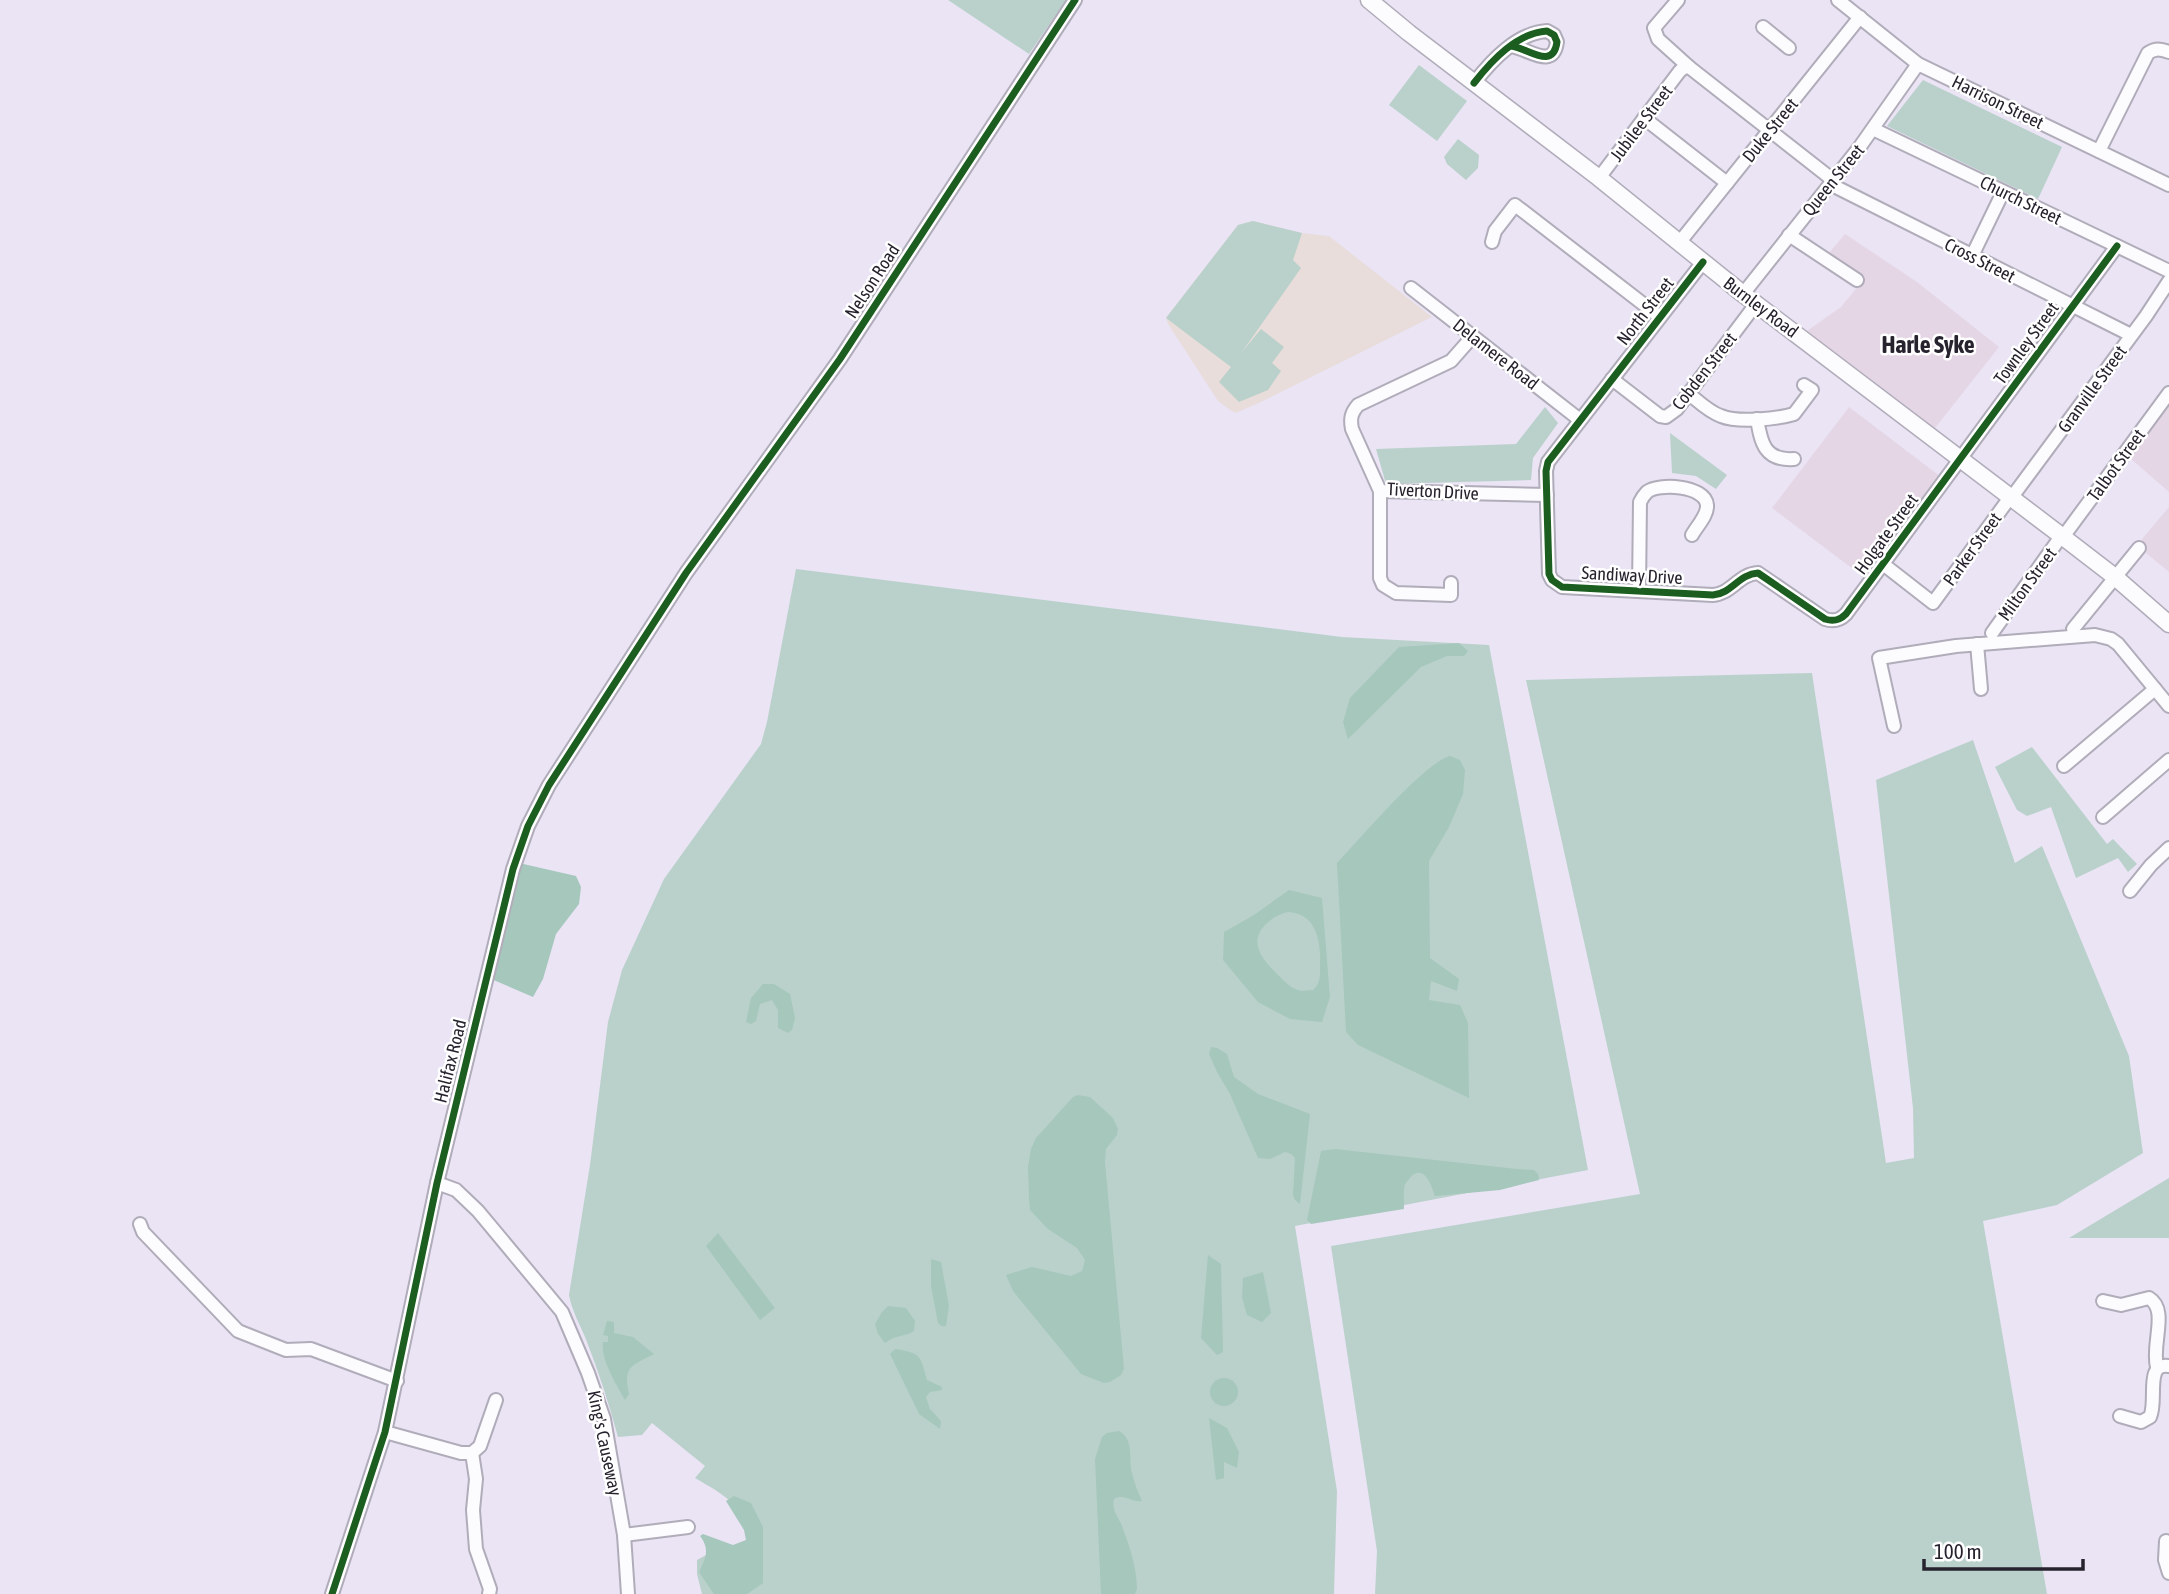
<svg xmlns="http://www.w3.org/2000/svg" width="2169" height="1594" viewBox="0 0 2169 1594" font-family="'Asap Condensed',sans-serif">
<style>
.industrial{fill:#e5d6e5}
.education{fill:#e8dddb}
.green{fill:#bad1cb}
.forest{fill:#a6c7bc;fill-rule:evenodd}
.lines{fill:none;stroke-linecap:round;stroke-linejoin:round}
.minor-casing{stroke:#b1acb9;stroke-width:16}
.tertiary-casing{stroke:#b1acb9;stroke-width:19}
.minor{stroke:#fcfbfe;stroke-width:12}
.tertiary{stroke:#fcfbfe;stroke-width:16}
.cycleway-casing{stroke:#fff;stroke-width:11}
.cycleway{stroke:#1b5e20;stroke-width:7}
.labels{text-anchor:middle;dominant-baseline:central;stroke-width:5;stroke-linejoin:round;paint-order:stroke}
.street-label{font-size:18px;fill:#27232e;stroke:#fff}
.district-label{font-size:24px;font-weight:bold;fill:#27232e;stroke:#fff}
</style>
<rect width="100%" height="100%" fill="#eae4f5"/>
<g class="industrial">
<path d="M 1845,234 L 1917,282 L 1999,347 L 1935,428 L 1807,331 L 1841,307 L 1864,279 L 1829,253 Z"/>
<path d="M 2169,406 L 2169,492 L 2130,458 Z"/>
<path d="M 1849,407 L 1941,477 L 1865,578 L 1772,508 Z"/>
<path d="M 2169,507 L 2169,572 L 2146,553 L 2142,539 Z"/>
</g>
<path class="education" d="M 1253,221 L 1302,233 L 1329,236 L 1432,317 L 1265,400 L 1236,413 L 1230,410 L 1218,401 L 1168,324 L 1166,318 L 1238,225 Z"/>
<g class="green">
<path d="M 948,0 L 1066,0 L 1029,54 Z"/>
<path d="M 1419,65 L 1467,101 L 1437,141 L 1389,105 Z"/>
<path d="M 1923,80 L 2062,147 L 2038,199 L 1887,126 Z"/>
<path d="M 1458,139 L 1479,155 L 1478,168 L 1466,180 L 1447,164 L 1444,157 Z"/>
<path d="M 1253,221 L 1302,233 L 1293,260 L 1301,268 L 1242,352 L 1261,329 L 1284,347 L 1272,363 L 1281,371 L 1268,390 L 1239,402 L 1219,382 L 1231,367 L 1166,318 L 1238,225 Z"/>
<path d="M 1545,407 L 1558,423 L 1533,458 L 1531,480 L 1386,484 L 1376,449 L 1516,444 Z"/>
<path d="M 1670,433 L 1727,475 L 1716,489 L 1696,476 L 1672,473 Z"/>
<path d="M 796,569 L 1342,637 L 1489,645 L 1588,1170 L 1295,1226 L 1337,1491 L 1334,1594 L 702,1594 L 697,1574 L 697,1560 L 710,1553 L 751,1541 C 739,1502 729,1498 695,1478 L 705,1466 L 652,1423 L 642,1435 L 618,1437 C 609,1404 599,1373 587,1342 C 581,1326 572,1312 569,1295 L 590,1165 L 608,1022 L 622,970 L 664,879 L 761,744 L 767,722 Z"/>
<path d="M 1812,673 L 1886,1163 L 1914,1158 L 1913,1108 L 1876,780 L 1973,740 L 2015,863 L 2042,846 L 2129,1056 L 2143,1153 L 2057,1205 L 1983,1221 L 2047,1594 L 1375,1594 L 1377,1551 L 1331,1246 L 1640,1194 L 1526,680 Z"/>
<path d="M 2032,747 L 2107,844 L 2113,839 L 2137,864 L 2128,872 L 2118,858 L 2076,878 L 2051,807 L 2027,816 L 2017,810 L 1995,767 Z"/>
<path d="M 2169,1178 L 2169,1238 L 2069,1238 Z"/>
</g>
<g class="forest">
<path d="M 1459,643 L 1468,651 L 1464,656 L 1447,656 L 1421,667 L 1348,739 L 1343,722 L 1350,698 L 1399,647 Z"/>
<path d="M 1450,756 L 1460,760 L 1465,770 L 1463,794 L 1449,827 L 1429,861 L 1430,958 L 1459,979 L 1457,991 L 1431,981 L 1429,1000 L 1460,1005 L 1468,1023 L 1469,1098 L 1358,1045 L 1346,1032 L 1337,863 C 1358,841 1425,762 1450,756 Z"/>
<path d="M 519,863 L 576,876 L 581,887 L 579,904 L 556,934 L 543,979 L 533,997 L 489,978 Z"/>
<path d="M 1289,890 L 1322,898 L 1330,997 L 1322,1022 L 1290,1019 L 1258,1002 L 1223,960 L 1224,932 L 1254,915 ZM 1288,912 C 1316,913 1321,941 1320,964 C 1320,975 1321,983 1313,990 C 1309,990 1305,991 1302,991 C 1293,990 1285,982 1279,976 C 1265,962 1247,944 1265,925 C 1272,918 1279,914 1288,912 Z"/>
<path d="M 763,984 L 774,984 L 790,994 L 795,1018 L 792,1030 L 788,1033 L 778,1028 L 778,1010 L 772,1000 L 760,1004 L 756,1021 L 751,1024 L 746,1022 L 751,998 Z"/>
<path d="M 1211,1047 L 1217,1048 L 1227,1054 L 1234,1077 L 1258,1094 L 1310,1114 L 1300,1204 L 1295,1200 L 1293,1195 L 1295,1158 L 1291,1154 L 1285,1152 L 1270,1159 L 1258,1158 L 1230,1094 L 1217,1072 L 1209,1054 Z"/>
<path d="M 1078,1095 L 1090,1097 L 1113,1118 L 1118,1129 L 1117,1135 L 1106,1149 L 1105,1162 L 1124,1369 L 1121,1375 L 1110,1382 L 1104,1383 L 1081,1374 L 1013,1291 L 1006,1275 L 1032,1267 L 1071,1276 L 1082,1271 L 1085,1260 L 1077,1248 L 1048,1229 L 1030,1210 L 1029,1197 L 1028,1167 L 1031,1149 L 1036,1138 L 1073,1097 Z"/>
<path d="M 1335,1149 L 1517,1169 L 1534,1170 L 1538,1174 L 1539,1180 L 1500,1190 L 1435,1196 C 1432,1188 1426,1166 1413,1175 C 1412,1175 1406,1183 1405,1184 C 1403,1191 1404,1201 1404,1209 L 1311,1224 L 1307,1220 L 1321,1151 Z"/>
<path d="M 718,1233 L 775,1308 L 760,1320 L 706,1246 Z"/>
<path d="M 1208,1255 L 1221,1264 L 1223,1352 L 1217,1355 L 1201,1338 Z"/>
<path d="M 931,1259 L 941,1262 L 949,1306 L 946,1326 L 941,1326 L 938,1323 L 931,1286 Z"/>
<path d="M 1263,1272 L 1271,1313 L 1262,1322 L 1247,1315 L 1242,1297 L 1243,1278 Z"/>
<path d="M 888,1306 L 906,1308 L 915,1321 L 914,1331 C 904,1337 895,1335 885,1343 L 878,1334 L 875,1324 L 882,1312 Z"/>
<path d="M 607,1321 L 614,1322 L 614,1333 L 633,1337 L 654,1354 C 631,1366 623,1366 629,1394 L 625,1400 C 617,1386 600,1358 603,1342 L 608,1342 L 608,1336 L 603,1335 Z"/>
<path d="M 895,1349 C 921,1353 920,1355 927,1380 L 942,1387 L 942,1390 L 930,1392 L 926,1397 L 930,1409 L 941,1421 L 940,1429 L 919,1414 L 890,1354 Z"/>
<circle cx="1224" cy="1392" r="14"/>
<path d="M 1209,1418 L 1227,1428 L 1239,1452 L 1237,1468 L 1224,1462 L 1224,1478 L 1216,1480 Z"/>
<path d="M 1119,1431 C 1135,1440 1128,1459 1132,1473 C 1134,1483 1138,1492 1142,1501 C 1131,1503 1125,1493 1114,1499 C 1111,1512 1120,1518 1123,1529 C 1130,1547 1137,1570 1137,1589 L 1135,1594 L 1101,1594 L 1095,1459 L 1102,1437 L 1107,1433 Z"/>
<path d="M 734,1496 L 751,1503 L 763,1527 L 763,1583 L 747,1594 L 714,1594 L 699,1572 C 706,1558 710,1549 700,1536 L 703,1534 L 733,1545 L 746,1540 L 744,1530 L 726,1501 Z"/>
</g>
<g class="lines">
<defs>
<g id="minor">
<path d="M 1678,0 L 1654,28 L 1658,39 L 1689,67"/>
<path d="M 1838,0 L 1918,64 L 2169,185"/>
<path d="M 1763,27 L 1789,48"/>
<path d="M 1474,83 C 1492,60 1517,33 1547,31 L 1554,35 L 1557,42 C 1553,71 1528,48 1511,46"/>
<path d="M 1644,118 L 1727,183"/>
<path d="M 1873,129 L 2169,271"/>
<path d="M 2099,151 L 2148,53 C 2156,48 2160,49 2169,52"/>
<path d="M 1599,178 L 1679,72 L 1683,68 L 1689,67 L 1833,180"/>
<path d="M 1830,184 L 2131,335"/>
<path d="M 1789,235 L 1857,280"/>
<path d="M 1492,242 L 1495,231 L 1515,205 L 1660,317"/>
<path d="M 1679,243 L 1860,17"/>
<path d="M 1972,256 L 2003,192"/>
<path d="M 1703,262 L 1548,462 L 1546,471 L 1549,574 L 1552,580 L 1562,587 L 1713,595 C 1731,594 1739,574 1758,573 L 1825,619 C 1834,622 1840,620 1846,614 L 2117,246"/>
<path d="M 1411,288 L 1580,420"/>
<path d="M 1743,294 L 1859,148 L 1918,64"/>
<path d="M 1473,336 L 1451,361 L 1358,405 C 1351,413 1350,419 1352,429 L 1380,491 L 1547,495"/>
<path d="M 1612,379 L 1660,416 L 1666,417 L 1677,409 L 1756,304"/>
<path d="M 1688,393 C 1698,401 1709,412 1721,416 C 1738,423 1777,419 1794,414 L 1812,390 L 1804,385"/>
<path d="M 1757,419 C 1761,442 1764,461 1794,459"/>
<path d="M 1380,491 L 1380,578 L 1383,585 L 1396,593 L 1451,595 L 1451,583"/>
<path d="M 2012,497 L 2146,316 L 2169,281"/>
<path d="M 2063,537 L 2169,393"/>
<path d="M 1883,564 L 1933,603 L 2011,496"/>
<path d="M 1639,591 L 1640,502 C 1642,498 1644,495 1647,492 C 1658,483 1705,485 1707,505 C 1708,515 1697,526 1692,535"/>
<path d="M 2073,629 L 2139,548"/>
<path d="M 1992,633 L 2062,535"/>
<path d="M 1977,644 L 1981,689"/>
<path d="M 1894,726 L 1879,658 L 1956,646 L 2095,635 L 2111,639 L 2118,644 L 2169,706"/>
<path d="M 2064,766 L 2155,689"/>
<path d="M 2103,817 L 2169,760"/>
<path d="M 2130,891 L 2151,865 L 2169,848"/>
<path d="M 437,1183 L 456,1190 L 478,1211 L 562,1312 L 588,1373 L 604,1419 L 624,1535 L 628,1594"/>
<path d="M 140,1224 L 143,1232 L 238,1331 L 286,1350 L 311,1349 L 397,1381"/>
<path d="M 2103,1301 L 2121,1305 L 2149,1298 C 2169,1310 2151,1344 2157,1367"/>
<path d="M 2120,1416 L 2141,1422 L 2150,1417 C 2158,1401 2144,1362 2169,1366"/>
<path d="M 385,1432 L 461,1453 L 472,1453 L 480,1446 L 496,1400"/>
<path d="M 472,1453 L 476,1479 L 473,1510 L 476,1549 L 490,1589 L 489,1594"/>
<path d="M 624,1535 L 688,1527"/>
<path d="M 2166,1541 L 2165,1560 L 2169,1573"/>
<path d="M 332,1594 L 385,1432 L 437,1183 L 513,869 L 528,826 L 549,785 L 686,573 L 840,359 L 1075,0"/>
</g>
<path id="tertiary" d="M 1369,0 L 1409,33 L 1599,178 L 1743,294 L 2063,537 L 2115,577 L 2169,624"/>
</defs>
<use href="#minor" class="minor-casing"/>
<use href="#tertiary" class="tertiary-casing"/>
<use href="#minor" class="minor"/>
<use href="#tertiary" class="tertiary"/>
<defs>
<g id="cycleway">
<path d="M 1474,83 C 1492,60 1517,33 1547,31 L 1554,35 L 1557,42 C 1553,71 1528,48 1511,46"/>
<path d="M 1703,262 L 1548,462 L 1546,471 L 1549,574 L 1552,580 L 1562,587 L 1713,595 C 1731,594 1739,574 1758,573 L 1825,619 C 1834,622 1840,620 1846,614 L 2117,246"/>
<path d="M 332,1594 L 385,1432 L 437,1183 L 513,869 L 528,826 L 549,785 L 686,573 L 840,359 L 1075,0"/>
</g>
</defs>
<use href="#cycleway" class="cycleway-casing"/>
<use href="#cycleway" class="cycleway"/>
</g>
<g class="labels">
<g class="street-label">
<text transform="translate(1998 102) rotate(26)">Harrison Street</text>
<text transform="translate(1641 123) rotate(-53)">Jubilee Street</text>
<text transform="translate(1770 130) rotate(-51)">Duke Street</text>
<text transform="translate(1833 180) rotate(-51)">Queen Street</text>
<text transform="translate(2021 200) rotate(26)">Church Street</text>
<text transform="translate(1980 260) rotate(27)">Cross Street</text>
<text transform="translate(872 281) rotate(-57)">Nelson Road</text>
<text transform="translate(1761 307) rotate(37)">Burnley Road</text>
<text transform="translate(1645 311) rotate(-52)">North Street</text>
<text transform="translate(2026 343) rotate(-54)">Townley Street</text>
<text transform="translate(1496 354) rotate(38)">Delamere Road</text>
<text transform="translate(1704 371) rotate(-52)">Cobden Street</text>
<text transform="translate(2092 389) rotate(-54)">Granville Street</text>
<text transform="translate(2116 465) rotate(-54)">Talbot Street</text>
<text transform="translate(1433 491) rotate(3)">Tiverton Drive</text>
<text transform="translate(1886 534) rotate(-54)">Holgate Street</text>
<text transform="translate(1972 549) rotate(-54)">Parker Street</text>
<text transform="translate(1632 575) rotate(3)">Sandiway Drive</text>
<text transform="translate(2027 584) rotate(-54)">Milton Street</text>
<text transform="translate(450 1061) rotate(-76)">Halifax Road</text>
<text transform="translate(605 1443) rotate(78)">King's Causeway</text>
</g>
<g class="district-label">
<text x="1928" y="344">Harle Syke</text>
</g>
</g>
<path d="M1924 1559v10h159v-10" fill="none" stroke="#27232e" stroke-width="3.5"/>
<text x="1934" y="1559" font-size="21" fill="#27232e" stroke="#ffffff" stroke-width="5" paint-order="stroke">100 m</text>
</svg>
